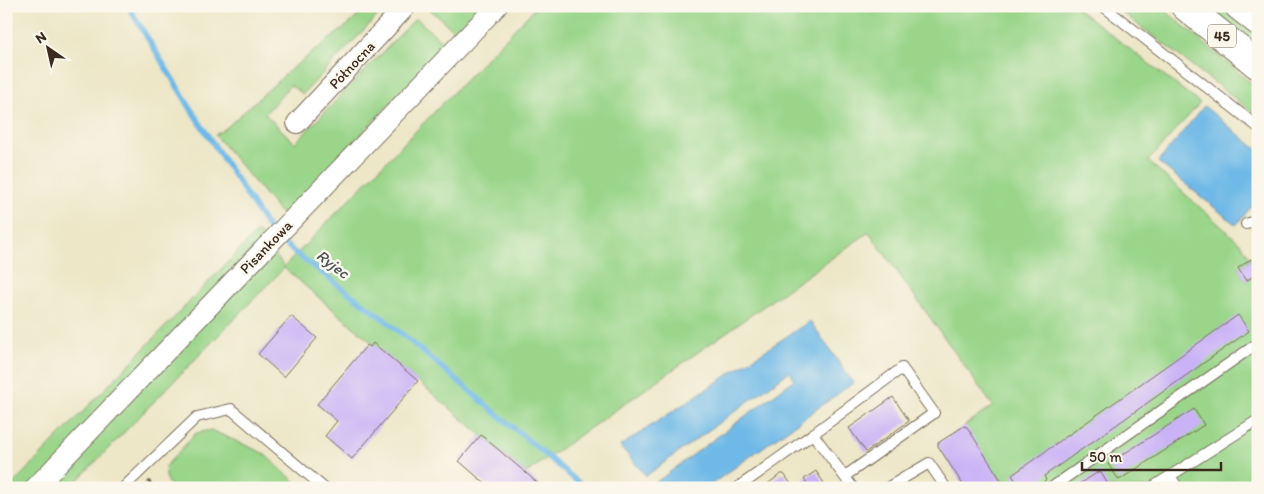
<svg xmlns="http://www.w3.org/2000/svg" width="1264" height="494" viewBox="0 0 1264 494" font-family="Itim,sans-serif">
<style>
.green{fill:#9ad58a;stroke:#6a8054}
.water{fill:#6eb9e7;stroke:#547282}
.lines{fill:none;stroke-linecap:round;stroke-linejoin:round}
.stream{stroke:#6eb9e7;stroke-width:5.5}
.building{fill:#cab2f6}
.lane-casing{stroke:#796c59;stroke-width:12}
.street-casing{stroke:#796c59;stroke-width:22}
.primary-casing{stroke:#796c59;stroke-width:30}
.path{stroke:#796c59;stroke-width:3;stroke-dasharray:4 4;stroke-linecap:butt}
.lane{stroke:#fff;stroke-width:10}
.street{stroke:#fff;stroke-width:20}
.primary{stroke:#fff;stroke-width:28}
.labels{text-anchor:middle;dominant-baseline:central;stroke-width:5;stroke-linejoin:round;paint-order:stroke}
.shield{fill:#fbf7ec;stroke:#75685c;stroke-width:1}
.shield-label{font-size:14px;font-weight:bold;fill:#3b2a1e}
.street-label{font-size:15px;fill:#3b2a1e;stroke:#fbf7ec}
.water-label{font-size:16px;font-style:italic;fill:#4a555a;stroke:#fbf7ec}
</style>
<rect width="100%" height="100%" fill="#fbf7ec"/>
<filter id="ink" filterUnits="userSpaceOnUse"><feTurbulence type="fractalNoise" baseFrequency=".02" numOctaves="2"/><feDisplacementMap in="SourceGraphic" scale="10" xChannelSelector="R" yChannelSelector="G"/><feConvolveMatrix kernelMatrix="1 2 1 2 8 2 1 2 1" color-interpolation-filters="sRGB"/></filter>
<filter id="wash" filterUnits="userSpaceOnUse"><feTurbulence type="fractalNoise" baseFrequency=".0096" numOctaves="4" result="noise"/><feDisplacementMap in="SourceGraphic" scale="20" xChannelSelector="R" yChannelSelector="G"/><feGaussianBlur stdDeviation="1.12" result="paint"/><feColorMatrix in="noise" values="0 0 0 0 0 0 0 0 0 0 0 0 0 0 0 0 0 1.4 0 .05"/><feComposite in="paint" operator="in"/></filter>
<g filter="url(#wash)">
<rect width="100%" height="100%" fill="#ede6c7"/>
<g class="green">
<path d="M 367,6 L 387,6 L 303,94 L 290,85 L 265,114 L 295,143 L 416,18 L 446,45 L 283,216 L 215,135 L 226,128 L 290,70 L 353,21 Z"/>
<path d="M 426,6 L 488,6 L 460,36 Z"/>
<path d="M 537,6 L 1074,6 L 1200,103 L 1148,161 L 1241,244 L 1251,259 L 1238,268 L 1246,281 L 1258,274 L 1258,488 L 1006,488 L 964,426 L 993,406 L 869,232 L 526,473 L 284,268 L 70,488 L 9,488 L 258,231 L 284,267 Z"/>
<path d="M 1114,6 L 1160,6 L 1258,89 L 1258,116 Z"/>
<path d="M 1203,6 L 1220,6 L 1258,38 L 1258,49 Z"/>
<path d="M 211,430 L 263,453 L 302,488 L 174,488 L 167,482 L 165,467 L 196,433 Z"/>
</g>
<g class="water">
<path d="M 1204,106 L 1258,150 L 1258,199 L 1236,225 L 1158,162 Z"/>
<path d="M 810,321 L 853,383 L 706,488 L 664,488 L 655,483 L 794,380 L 790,371 L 646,476 L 620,446 Z"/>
</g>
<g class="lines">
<path class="stream" d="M 128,6 L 194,114 L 268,228 L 294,252 L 384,319 L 585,488"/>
</g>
<g id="blocks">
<g class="building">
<path d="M 1251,259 L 1258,270 L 1258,273 L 1246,281 L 1238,268 Z"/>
<path d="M 1238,315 L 1249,331 L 1044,476 L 1046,480 L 1035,488 L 1020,488 L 1012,475 Z"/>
<path d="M 291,316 L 317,338 L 284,377 L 258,354 Z"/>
<path d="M 373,343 L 418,381 L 352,459 L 325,436 L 337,421 L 317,404 L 367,345 L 370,347 Z"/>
<path d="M 893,397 L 909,421 L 866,452 L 849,428 Z"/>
<path d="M 1194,409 L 1204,425 L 1119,480 L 1108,464 Z"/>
<path d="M 964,426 L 967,427 L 1006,488 L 965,488 L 938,446 L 938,443 Z"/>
<path d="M 481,435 L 526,473 L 543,488 L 490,488 L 459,461 Z"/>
<path d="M 816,471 L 824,483 L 817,488 L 810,488 L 804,479 Z"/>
<path d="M 1100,471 L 1109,486 L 1106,488 L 1073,488 Z"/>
<path d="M 781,474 L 784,474 L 791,484 L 785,488 L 762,488 Z"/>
</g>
</g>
</g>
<g filter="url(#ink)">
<use href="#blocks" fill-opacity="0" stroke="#796c59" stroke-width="1"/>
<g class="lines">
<defs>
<g id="lane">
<path d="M 1103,6 L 1258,127"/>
<path d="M 1246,224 L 1258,220"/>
<path d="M 845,476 L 934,413 L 902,368 L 813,434 L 853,488"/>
<path d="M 1170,476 L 1178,488"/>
<path d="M 123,488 L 197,417 L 231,409 L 324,488"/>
<path d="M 737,488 L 813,434"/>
<path d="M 887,488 L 929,463 L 946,488"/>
<path d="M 1051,488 L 1258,343"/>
<path d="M 1151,488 L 1258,420"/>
</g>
<g id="street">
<path d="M 297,123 L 406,6"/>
<path d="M 35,488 L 497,6"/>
</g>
<g id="primary">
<path d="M 1185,6 L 1258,65"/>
<path d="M 1239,6 L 1258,21"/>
</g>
</defs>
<use href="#lane" class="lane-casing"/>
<use href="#street" class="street-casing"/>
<use href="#primary" class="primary-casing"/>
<path class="path" d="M 148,481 L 156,488"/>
<use href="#lane" class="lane"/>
<use href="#street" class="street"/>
<use href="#primary" class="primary"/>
</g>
</g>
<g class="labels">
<rect class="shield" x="1208" y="24.5" width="28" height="23" rx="4"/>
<g class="shield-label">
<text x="1222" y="36">45</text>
</g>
<g class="street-label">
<text transform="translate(352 65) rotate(-47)">Północna</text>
<text transform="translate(266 247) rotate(-46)">Pisankowa</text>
</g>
<g class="water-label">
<text transform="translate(333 264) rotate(37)">Ryjec</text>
</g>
</g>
<rect width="1264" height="494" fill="none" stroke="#fbf7ec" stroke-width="25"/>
<g transform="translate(48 48) rotate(326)" stroke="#fbf7ec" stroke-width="4" paint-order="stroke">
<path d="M0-4L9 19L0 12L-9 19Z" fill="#3b2a1e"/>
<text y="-8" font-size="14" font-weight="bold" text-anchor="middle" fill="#3b2a1e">N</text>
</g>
<path d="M1082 462v8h139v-8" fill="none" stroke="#3b2a1e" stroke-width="2.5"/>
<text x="1089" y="462" font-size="15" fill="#3b2a1e" stroke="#fbf7ec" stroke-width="4" paint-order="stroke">50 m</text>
</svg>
